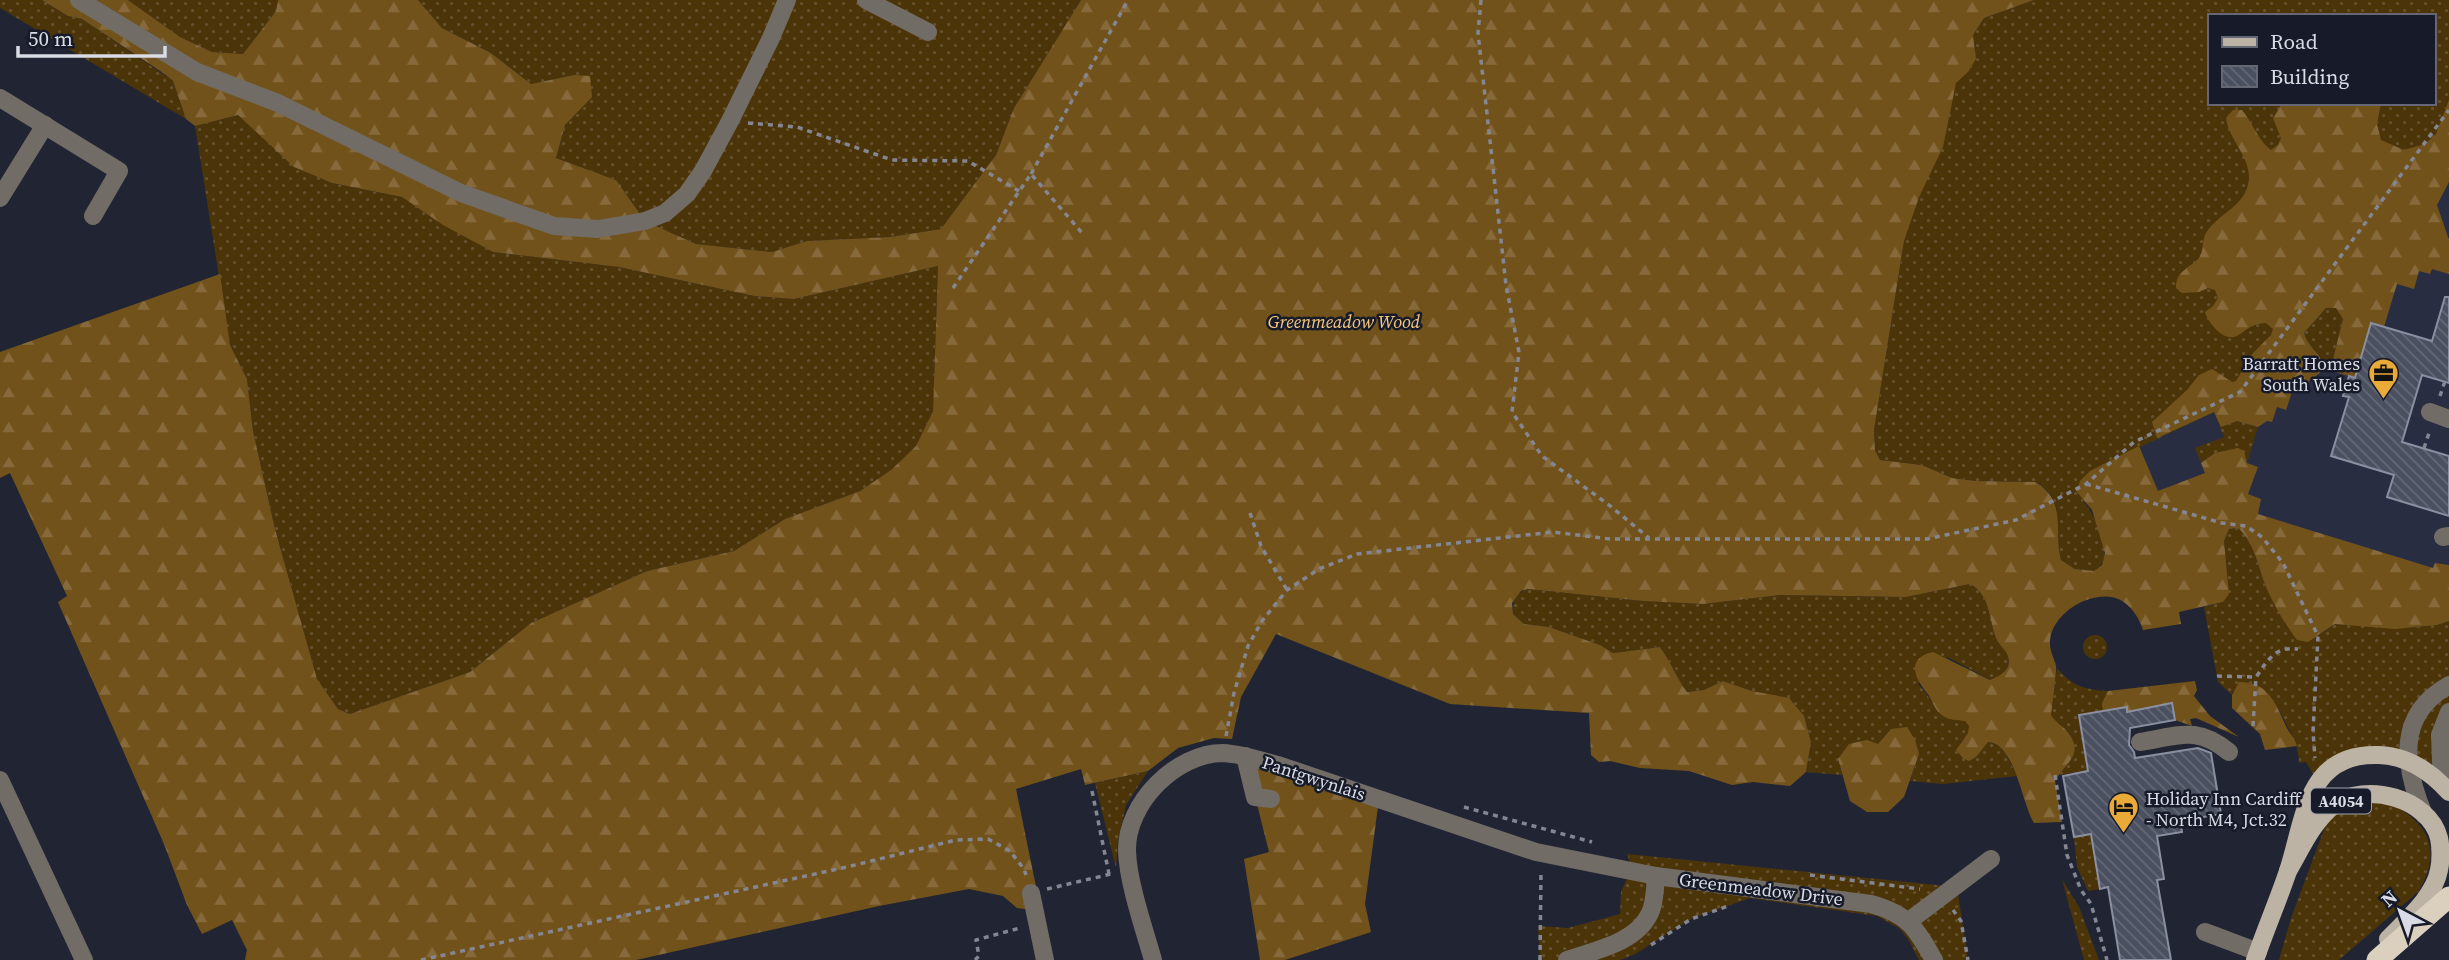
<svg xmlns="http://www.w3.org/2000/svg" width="2449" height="960" viewBox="0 0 2449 960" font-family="'Source Serif 4',serif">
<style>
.built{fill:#282d41}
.grass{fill:url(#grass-dots);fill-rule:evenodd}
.forest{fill:url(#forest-firs)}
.building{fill:url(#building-back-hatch);stroke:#8a8fa1;stroke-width:2}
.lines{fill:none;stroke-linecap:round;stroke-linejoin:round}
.path{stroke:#848793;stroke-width:3.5;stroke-dasharray:5 5;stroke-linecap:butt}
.minor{stroke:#716c65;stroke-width:18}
.major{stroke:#bdb3a5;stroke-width:18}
.highway{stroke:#dbcfbe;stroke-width:21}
.labels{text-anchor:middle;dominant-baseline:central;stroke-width:5;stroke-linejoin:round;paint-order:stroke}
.shield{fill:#171b29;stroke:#9fa2ad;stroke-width:2}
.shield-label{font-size:16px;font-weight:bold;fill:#d9dce5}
.park-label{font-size:18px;font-style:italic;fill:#f7c87e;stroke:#171b29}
.poi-label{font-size:18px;fill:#d9dce5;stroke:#171b29;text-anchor:end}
.street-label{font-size:18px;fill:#d9dce5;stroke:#171b29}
</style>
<defs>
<pattern id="grass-dots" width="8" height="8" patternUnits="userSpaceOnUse" patternTransform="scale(1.75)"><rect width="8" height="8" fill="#4c3409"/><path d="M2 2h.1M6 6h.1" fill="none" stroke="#65512d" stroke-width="1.8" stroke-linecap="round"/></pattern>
<pattern id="forest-firs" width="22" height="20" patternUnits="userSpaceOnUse" patternTransform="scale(1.75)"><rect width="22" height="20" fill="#72521b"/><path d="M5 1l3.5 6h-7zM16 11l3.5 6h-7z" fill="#866a3c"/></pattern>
<pattern id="building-back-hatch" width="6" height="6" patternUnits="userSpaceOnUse" patternTransform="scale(1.75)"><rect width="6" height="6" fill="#4b5060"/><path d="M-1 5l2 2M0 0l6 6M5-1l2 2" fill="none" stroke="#646977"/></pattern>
</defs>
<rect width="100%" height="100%" fill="#212533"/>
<path class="built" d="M 2449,178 L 2449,614 L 2162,522 L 2122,452 Z"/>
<g class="grass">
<path d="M 0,0 L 42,0 L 68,16 L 82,19 L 173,81 L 186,119 L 0,8 Z"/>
<path d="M 128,0 L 278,0 L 276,11 L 243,54 L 212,52 L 180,37 Z"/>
<path d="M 418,0 L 1081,0 L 1014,108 L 996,155 L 941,229 L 890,237 L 807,241 L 772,252 L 696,244 L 645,221 L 616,180 L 556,158 L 565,125 L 591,97 L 574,75 L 531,84 L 491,53 L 442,28 Z"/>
<path d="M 2034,0 L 2449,0 L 2449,147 L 2323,304 L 2237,421 L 2258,427 L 2247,463 L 2244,452 L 2215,453 L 2201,463 L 2195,448 L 2224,437 L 2214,412 L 2090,471 L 2083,501 C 2093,511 2111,549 2102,563 C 2101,566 2096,569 2094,571 L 2075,569 L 2061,560 C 2053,529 2068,503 2037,482 L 1976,481 L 1952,478 L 1922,465 L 1880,460 L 1875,450 L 1874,430 L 1904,241 L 1956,83 C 1976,64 1977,62 1973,35 L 1984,18 ZM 2209,16 L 2433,16 L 2433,103 L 2209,103 Z"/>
<path d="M 238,115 L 264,138 L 332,183 L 402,197 L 444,225 L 493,252 L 619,267 L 754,296 L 794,299 L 938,266 L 933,411 L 916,446 L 891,470 L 860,491 L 785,519 L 734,551 L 647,571 L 531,623 L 470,672 L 350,714 L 338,709 L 317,679 L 275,529 L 253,431 L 247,379 L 230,345 L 195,126 Z"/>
<path d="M 2326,308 L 2336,308 L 2343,319 L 2333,359 L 2335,372 L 2324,366 C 2320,353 2308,347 2304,333 Z"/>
<path d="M 2238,528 C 2253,541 2258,564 2264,582 C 2270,597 2279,612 2287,626 L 2318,636 L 2335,624 C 2373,625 2412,633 2449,621 L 2449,792 L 2374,754 L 2318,782 L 2306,762 L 2299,763 C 2299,742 2287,728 2279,709 L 2233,691 L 2232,695 L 2218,682 L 2204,607 L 2223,602 L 2228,583 L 2224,541 L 2229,529 Z"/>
<path d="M 1970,584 C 1990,594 1989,619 1996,638 C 1999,647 2009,650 2009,661 C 2008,672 1999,676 1991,680 L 1947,657 L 1918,684 C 1937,704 1934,718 1965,720 L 1969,726 L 1969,733 L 1960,743 L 1976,757 L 1987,742 C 2004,742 2010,763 2017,776 L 1943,784 L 1910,781 L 1919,754 L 1891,729 L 1878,744 L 1838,759 L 1842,775 L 1806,772 L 1811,742 L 1804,716 L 1752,691 L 1723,681 L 1704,690 L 1687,692 C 1676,677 1671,662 1660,647 L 1613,653 L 1600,645 L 1549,627 L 1524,624 L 1513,614 C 1512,602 1515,593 1528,589 L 1643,601 L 1703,604 L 1781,595 L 1906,597 Z"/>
<circle cx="2095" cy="647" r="12"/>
<path d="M 2057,668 C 2072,686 2085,690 2108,691 L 2104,712 L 2088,771 L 2058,775 C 2073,761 2083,744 2063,727 C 2058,722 2054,721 2051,715 Z"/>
<path d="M 1148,771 L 1126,805 L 1118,841 L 1116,868 L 1095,783 Z"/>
<path d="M 2387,801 C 2428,823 2443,848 2419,891 L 2339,960 L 2279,960 L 2291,918 L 2325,827 C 2343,802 2358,802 2387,801 Z"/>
<path d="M 2097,832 L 2100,889 L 2088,891 L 2077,867 L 2074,837 Z"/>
<path d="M 1627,854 L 1957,887 L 1968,960 L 1919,960 L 1908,939 L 1899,928 L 1877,916 L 1750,898 L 1691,919 L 1635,954 L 1620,960 L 1540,960 L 1538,926 L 1568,928 L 1620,914 L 1621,892 L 1632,868 Z"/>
<path d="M 2062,879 L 2079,907 L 2099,960 L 2084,960 Z"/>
</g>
<g class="forest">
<path d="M 42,0 L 128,0 L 180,37 L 212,52 L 243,54 L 276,11 L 278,0 L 418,0 L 442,28 L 491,53 L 531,84 L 574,75 L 590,76 L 592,97 L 565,125 L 556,158 L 616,180 L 645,221 L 696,244 L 772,252 L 807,241 L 890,237 L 941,229 L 996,155 L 1014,108 L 1081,0 L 2034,0 L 1984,18 L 1973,35 L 1976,59 L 1968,72 L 1956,83 L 1943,147 L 1919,197 L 1904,241 L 1874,430 L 1875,450 L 1880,460 L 1922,465 L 1952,478 L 1976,481 L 2036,482 C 2068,503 2053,529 2061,560 L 2075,569 L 2094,571 L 2102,565 L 2105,553 L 2092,510 L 2077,492 L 2080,481 L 2090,471 L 2139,446 L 2158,491 L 2205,473 L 2201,463 L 2215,453 L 2238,448 L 2244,451 L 2247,463 L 2258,467 L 2248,494 L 2261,499 L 2258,514 L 2433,568 L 2435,563 L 2449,565 L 2449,621 L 2437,625 L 2395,629 L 2335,624 L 2308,642 L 2297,640 C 2284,623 2272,602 2264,582 C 2258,564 2253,541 2238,528 L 2229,529 L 2224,541 L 2229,594 L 2223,602 L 2179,612 L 2181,624 L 2143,630 C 2139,616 2127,599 2111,597 C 2086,593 2053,614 2050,640 C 2049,651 2054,657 2056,666 C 2057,669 2052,709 2051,715 C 2055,722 2062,725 2067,731 C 2086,754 2065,763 2055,781 L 2062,822 L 2034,823 C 2022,804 2015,743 1988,742 L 1976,757 L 1969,761 L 1963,758 L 1956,750 L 1968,733 L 1969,726 L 1965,721 C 1957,720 1949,720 1943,716 C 1934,710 1933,701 1927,693 C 1914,677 1906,658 1933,652 L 1990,680 C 1999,676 2008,672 2009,662 C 2009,650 1999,647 1996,638 C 1989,619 1990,594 1970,584 L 1906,597 L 1781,595 L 1703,604 L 1643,601 L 1528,589 L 1521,591 L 1512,603 L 1513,614 L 1524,624 L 1549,627 L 1600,645 L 1613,653 L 1660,647 C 1671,662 1676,677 1687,692 L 1704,690 L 1723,681 L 1752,691 L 1789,698 L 1804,716 L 1811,742 L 1806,772 L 1790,786 L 1753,782 L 1732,785 L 1689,771 L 1640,768 L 1610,761 L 1599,762 L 1591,755 L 1589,713 L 1450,704 L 1276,634 L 1241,697 L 1232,739 L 1214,738 L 1178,748 L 1148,771 L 1085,785 L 1081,769 L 1016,789 L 1041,911 L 1017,908 L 1003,896 L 969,889 L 879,906 L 636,960 L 245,960 L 247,950 L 232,920 L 202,934 L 187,905 L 164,844 L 58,602 L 67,596 L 10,473 L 0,478 L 0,352 L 220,274 L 230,345 L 247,379 L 253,431 L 275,529 L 317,679 L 338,709 L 350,714 L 470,672 L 531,623 L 647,571 L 734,551 L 785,519 L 860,491 L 891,470 L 916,446 L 933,411 L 938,266 L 794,299 L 754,296 L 619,267 L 493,252 L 443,225 L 402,197 L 332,183 L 294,167 L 238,115 L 195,126 L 186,119 L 173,81 L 163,73 L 82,19 L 68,16 Z"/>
<path d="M 2449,100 L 2449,182 L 2437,205 L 2449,240 L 2449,274 L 2432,269 L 2430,274 L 2419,271 L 2414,289 L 2397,284 L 2384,327 L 2371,323 L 2355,378 L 2335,372 L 2333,359 L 2343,319 L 2336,308 L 2326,308 L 2304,333 C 2308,347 2320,353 2324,366 L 2321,372 L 2304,385 L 2295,383 L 2286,410 L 2277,407 L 2272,422 L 2267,421 L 2258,427 L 2237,421 L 2221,427 L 2214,412 L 2157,438 L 2152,422 L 2187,390 L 2199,375 L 2212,369 L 2232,382 L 2236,381 L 2253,353 L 2271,335 L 2273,329 L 2266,323 C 2247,324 2246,333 2234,337 C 2222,340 2207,321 2205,312 L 2213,306 L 2218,298 L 2215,290 L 2208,288 L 2199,292 L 2182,293 L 2176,288 C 2176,271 2188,269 2198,259 C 2205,251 2201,242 2206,233 C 2218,213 2247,206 2249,179 C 2250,156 2229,140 2226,118 L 2233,110 L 2242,110 C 2253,123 2257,139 2271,150 L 2278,145 L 2281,138 L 2273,118 L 2280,107 L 2278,103 L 2381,103 L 2377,124 L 2381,140 L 2404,150 L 2425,144 L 2436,134 Z"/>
<path d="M 2195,681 L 2197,690 L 2194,696 L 2210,716 L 2239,737 L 2196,718 L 2190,719 L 2192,726 L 2175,720 L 2172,704 L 2128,714 L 2126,707 L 2104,712 C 2099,703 2105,699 2108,691 Z"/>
<path d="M 2239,682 C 2268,682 2275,702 2286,726 C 2289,733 2295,738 2297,746 L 2265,750 L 2260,734 L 2232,708 L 2232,695 Z"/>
<path d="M 1907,727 L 1915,740 L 1919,754 L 1904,797 L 1888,812 L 1867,812 L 1850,801 L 1838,759 L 1849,744 L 1867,740 L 1878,744 L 1891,729 Z"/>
<path d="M 1245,756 L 1379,799 L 1365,904 L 1371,932 L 1285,960 L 1260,960 L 1244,859 L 1269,852 Z"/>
</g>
<g class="building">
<path d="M 2445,297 L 2449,297 L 2449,383 L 2422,375 L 2402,442 L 2449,456 L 2449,516 L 2387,497 L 2394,475 L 2331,456 L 2349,397 L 2343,396 L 2349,376 L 2355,378 L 2371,323 L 2432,341 Z"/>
<path d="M 2172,703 L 2175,720 L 2130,728 L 2129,745 L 2134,752 L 2135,758 L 2198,748 L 2211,753 L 2221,814 L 2180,821 L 2182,832 L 2157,836 L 2164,879 L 2157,880 L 2171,960 L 2120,960 L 2108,887 L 2100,889 L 2091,834 L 2074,837 L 2063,776 L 2088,771 L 2079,715 L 2127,707 L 2127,712 Z"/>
</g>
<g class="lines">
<g class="path">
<path d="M 1481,0 L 1478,33 L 1506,285 L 1519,352 L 1512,412 L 1542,456 L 1609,505 L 1649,538"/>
<path d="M 748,123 L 797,127 L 892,160 L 968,161 L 1019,191"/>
<path d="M 1031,174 L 1128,0"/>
<path d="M 953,288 L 1031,174 L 1083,234"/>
<path d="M 2440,396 L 2445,381"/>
<path d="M 2424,448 L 2430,430"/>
<path d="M 2086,484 L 2222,523 L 2246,526 L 2262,537 L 2283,563 L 2318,636 L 2313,732 L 2315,758"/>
<path d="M 1250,513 L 1261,546 L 1287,590"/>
<path d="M 2217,676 L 2256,677 C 2268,660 2275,646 2298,649"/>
<path d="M 2253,726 L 2256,677"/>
<path d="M 1226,736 L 1234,693 L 1248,646 L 1262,621 L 1287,590 L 1319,569 L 1357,554 L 1553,532 L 1610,539 L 1927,539 L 2016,520 L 2086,484 L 2134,442 L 2240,392 L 2449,110"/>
<path d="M 2055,775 L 2067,855 L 2081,890 L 2091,904 L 2107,960"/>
<path d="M 1092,791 L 1109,874"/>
<path d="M 1464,807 L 1592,842"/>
<path d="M 1810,875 L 1920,889"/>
<path d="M 1047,889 L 1111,874"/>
<path d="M 1953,910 L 1961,921 L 1968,960"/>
<path d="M 1651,945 L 1691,919 L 1731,905"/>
<path d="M 421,960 L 847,867 L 956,840 L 988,839 L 1010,851 L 1024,869 L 1026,875"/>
<path d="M 975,960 L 979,956 L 976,940 L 1020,928"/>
<path d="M 1540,960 L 1541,871"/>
</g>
<g class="minor">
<path d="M 79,0 L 197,72 L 278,103 L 461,193 L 554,226 L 598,229 L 645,221 L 665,213 L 687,194 L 703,171 L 730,121 L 771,38 L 787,0"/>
<path d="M 866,0 L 928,32"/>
<path d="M 0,98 L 119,171 L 93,216"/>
<path d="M 0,198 L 45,125"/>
<path d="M 2430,412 L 2449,419"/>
<path d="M 2443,537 L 2449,536"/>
<path d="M 2140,742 C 2179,736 2196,725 2229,752"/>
<path d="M 1245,756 L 1255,797 L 1271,799"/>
<path d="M 0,780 L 84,960"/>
<path d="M 2442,784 L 2440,735 L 2449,712"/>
<path d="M 2424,815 C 2404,767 2395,715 2449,685"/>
<path d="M 1031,893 L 1045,960"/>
<path d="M 1909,921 L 1991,859"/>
<path d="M 2205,932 L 2258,952"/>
<path d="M 1153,960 C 1144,928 1128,883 1127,851 C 1126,803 1176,753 1223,753 C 1243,754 1262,761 1281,766 L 1536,852 L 1656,876"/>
<path d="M 1567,960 C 1596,950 1636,943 1650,913 C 1655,903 1655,887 1656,876 L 1871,904 C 1908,914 1916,928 1934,960"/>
</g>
<g class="major">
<path d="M 2288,871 C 2301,849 2313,821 2334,805 C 2365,781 2429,798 2439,838 C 2441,847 2441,861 2439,870 C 2434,897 2406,920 2388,939"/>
<path d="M 2255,960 C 2265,931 2277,903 2287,874 C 2305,822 2304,752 2379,755 C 2407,756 2431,772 2449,792"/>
</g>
<path class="highway" d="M 2377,960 L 2449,897"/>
</g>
<defs>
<symbol id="office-pin" viewBox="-11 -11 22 30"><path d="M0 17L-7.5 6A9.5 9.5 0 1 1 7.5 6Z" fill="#eaaa38" stroke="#171b29"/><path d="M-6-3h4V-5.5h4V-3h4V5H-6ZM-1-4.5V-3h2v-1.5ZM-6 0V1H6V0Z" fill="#111"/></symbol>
<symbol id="hotel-pin" viewBox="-11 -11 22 30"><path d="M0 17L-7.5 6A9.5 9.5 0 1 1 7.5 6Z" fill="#eaaa38" stroke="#171b29"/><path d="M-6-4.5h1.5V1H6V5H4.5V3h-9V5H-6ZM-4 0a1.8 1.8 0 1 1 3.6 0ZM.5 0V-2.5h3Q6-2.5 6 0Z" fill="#111"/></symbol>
</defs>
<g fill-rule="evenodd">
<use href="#office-pin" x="2366" y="356" width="35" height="47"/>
<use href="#hotel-pin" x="2106" y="790" width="35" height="47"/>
</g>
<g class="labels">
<rect class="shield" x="2311" y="788.5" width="60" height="25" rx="5"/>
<g class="shield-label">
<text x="2341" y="801">A4054</text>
</g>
<g class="park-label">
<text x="1344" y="321">Greenmeadow Wood</text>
</g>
<g class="poi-label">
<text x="2360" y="363">Barratt Homes<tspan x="2360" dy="21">South Wales</tspan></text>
<text x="2146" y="798" text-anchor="start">Holiday Inn Cardiff<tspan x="2146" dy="21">- North M4, Jct.32</tspan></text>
</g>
<g class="street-label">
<text transform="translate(1314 778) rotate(18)">Pantgwynlais</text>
<text transform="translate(1761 889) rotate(7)">Greenmeadow Drive</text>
</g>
</g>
<rect x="2208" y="14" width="228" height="91" fill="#171b29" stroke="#656874" stroke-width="2"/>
<rect x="2222" y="37" width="35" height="10" fill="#bdb3a5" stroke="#656874" stroke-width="2"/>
<text x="2270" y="49" font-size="21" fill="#d9dce5">Road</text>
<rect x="2222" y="66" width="35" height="21" fill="url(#building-back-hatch)" stroke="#656874" stroke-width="2"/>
<text x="2270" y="84" font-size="21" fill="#d9dce5">Building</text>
<g transform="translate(2400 911) rotate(319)" stroke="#171b29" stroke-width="5" paint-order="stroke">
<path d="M0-5L12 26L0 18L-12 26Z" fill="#d9dce5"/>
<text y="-10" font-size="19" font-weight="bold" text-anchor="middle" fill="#d9dce5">N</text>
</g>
<path d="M18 46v10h147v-10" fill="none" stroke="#d9dce5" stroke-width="3.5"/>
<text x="28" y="46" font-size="21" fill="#d9dce5" stroke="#171b29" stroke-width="5" paint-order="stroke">50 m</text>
</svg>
